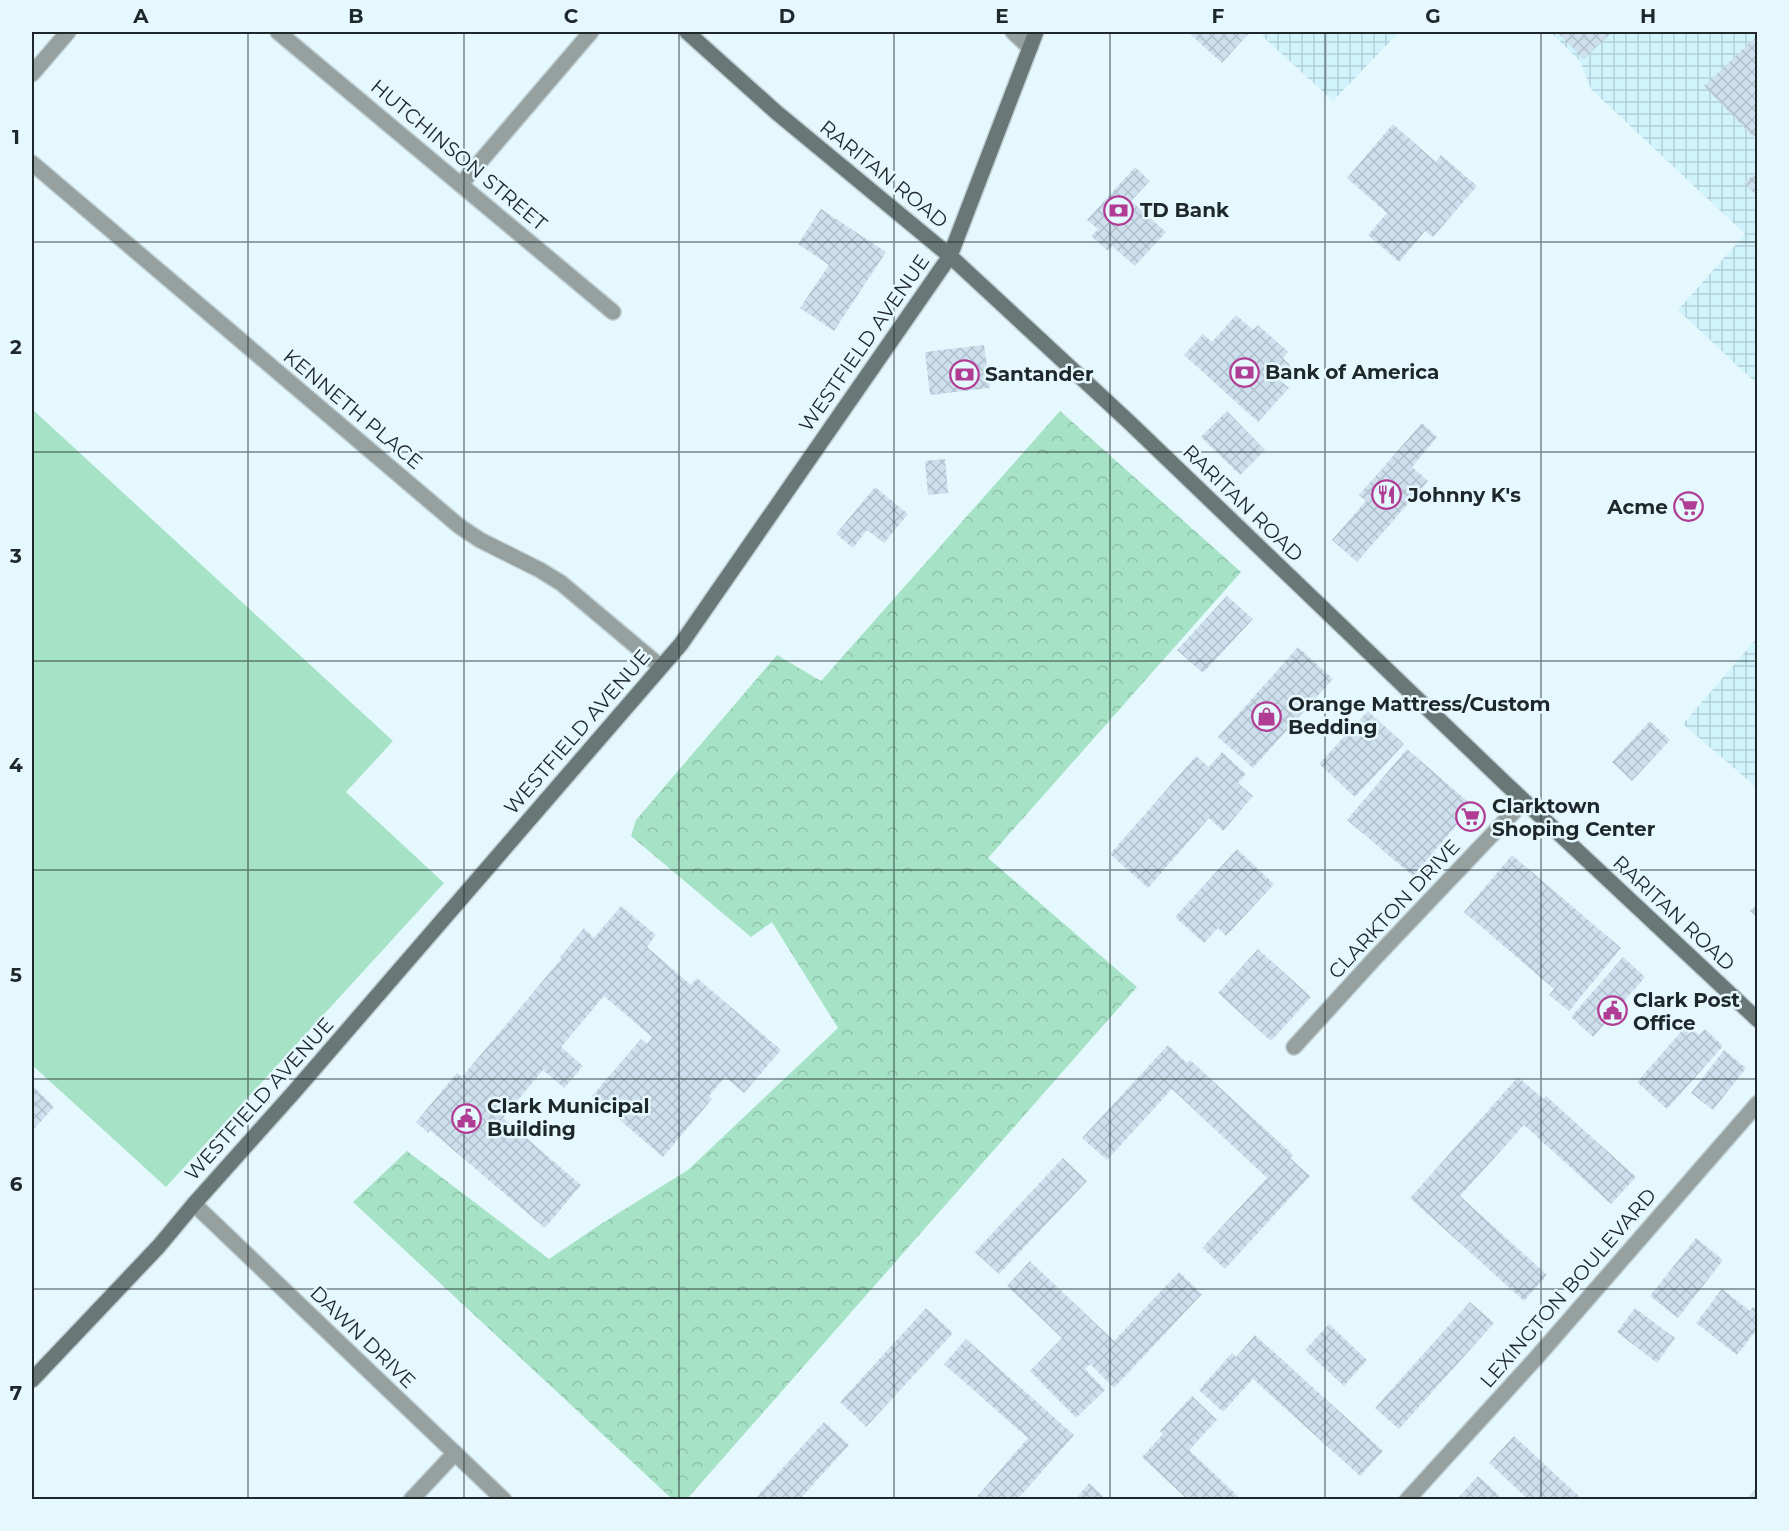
<svg xmlns="http://www.w3.org/2000/svg" width="1789" height="1531" viewBox="0 0 1789 1531" font-family="Montserrat,sans-serif">
<style>
.industrial{fill:url(#industrial-grid)}
.grass{fill:#a5e2c6}
.park{fill:url(#park-crowns)}
.building{fill:url(#building-cross-hatch)}
.lines{fill:none;stroke-linecap:round;stroke-linejoin:round}
.street-casing{stroke:#c1d2d7;stroke-width:18}
.secondary-casing{stroke:#c1d2d7;stroke-width:18}
.street{stroke:#96a09f;stroke-width:15}
.secondary{stroke:#697877;stroke-width:15}
.grid{fill:none;stroke:#1e2729;stroke-width:1.5;stroke-opacity:0.55}
.labels{text-anchor:middle;dominant-baseline:central;stroke-width:5;stroke-linejoin:round;paint-order:stroke}
.street-label{font-size:20px;fill:#1e2729;stroke:#e5f8fd}
.poi-label{font-size:20px;font-weight:bold;fill:#1e2729;stroke:#e5f8fd;text-anchor:start}
.neatline{fill:none;stroke:#1e2729;stroke-width:2}
.grid-label{font-size:20px;text-anchor:middle;font-weight:bold;fill:#1e2729}
</style>
<defs>
<pattern id="industrial-grid" width="8" height="8" patternUnits="userSpaceOnUse" patternTransform="scale(1.5)"><rect width="8" height="8" fill="#d1f3fc"/><path d="M0 4h8M4 0v8" fill="none" stroke="#b3d0d8"/></pattern>
<pattern id="park-crowns" width="20" height="18" patternUnits="userSpaceOnUse" patternTransform="scale(1.5)"><rect width="20" height="18" fill="#a5e2c6"/><path d="M2 6a3 3 0 1 1 6 0M12 15a3 3 0 1 1 6 0" fill="none" stroke="#8ec2aa"/></pattern>
<pattern id="building-cross-hatch" width="8" height="8" patternUnits="userSpaceOnUse" patternTransform="scale(1.5)"><rect width="8" height="8" fill="#cee0ee"/><path d="M0 0l8 8M0 8l8-8" fill="none" stroke="#b0c0cc"/></pattern>
</defs>
<rect width="100%" height="100%" fill="#e5f8fd"/>
<g class="industrial">
<path d="M 1258,32 L 1399,32 L 1333,101 Z"/>
<path d="M 1550,32 L 1757,32 L 1757,384 L 1678,310 L 1745,234 L 1591,89 L 1580,61 Z"/>
<path d="M 1757,638 L 1757,788 L 1683,724 Z"/>
</g>
<path class="grass" d="M 32,409 L 393,741 L 346,792 L 444,883 L 166,1187 L 32,1065 Z"/>
<path class="park" d="M 1060,411 L 1241,572 L 988,858 L 1137,987 L 687,1499 L 672,1499 L 353,1202 L 407,1151 L 549,1259 L 601,1224 L 688,1170 L 838,1028 L 772,922 L 751,937 L 631,836 L 636,820 L 777,655 L 821,681 Z"/>
<g class="building">
<path d="M 1188,32 L 1250,32 L 1222,63 Z"/>
<path d="M 1557,32 L 1612,32 L 1584,59 Z"/>
<path d="M 1758,35 L 1758,142 L 1704,86 Z"/>
<path d="M 1393,124 L 1436,162 L 1441,155 L 1477,186 L 1433,237 L 1425,231 L 1399,262 L 1368,235 L 1387,213 L 1347,178 Z"/>
<path d="M 1135,167 L 1150,181 L 1131,201 L 1166,232 L 1135,266 L 1112,246 L 1108,251 L 1091,236 L 1098,229 L 1087,220 Z"/>
<path d="M 1758,171 L 1758,197 L 1744,183 Z"/>
<path d="M 821,209 L 886,252 L 834,331 L 800,308 L 829,265 L 798,244 Z"/>
<path d="M 1236,315 L 1253,330 L 1258,325 L 1288,352 L 1283,358 L 1290,365 L 1278,379 L 1289,388 L 1258,422 L 1184,355 L 1203,334 L 1212,342 Z"/>
<path d="M 984,345 L 990,388 L 930,395 L 925,352 Z"/>
<path d="M 1227,411 L 1265,450 L 1240,475 L 1201,437 Z"/>
<path d="M 1422,423 L 1437,437 L 1412,467 L 1428,481 L 1357,562 L 1332,540 L 1366,501 L 1359,495 Z"/>
<path d="M 945,459 L 948,493 L 928,495 L 925,461 Z"/>
<path d="M 875,487 L 908,514 L 884,543 L 867,530 L 853,548 L 836,534 Z"/>
<path d="M 1227,596 L 1253,619 L 1203,673 L 1177,650 Z"/>
<path d="M 1298,647 L 1333,679 L 1253,768 L 1218,737 Z"/>
<path d="M 1368,711 L 1404,744 L 1355,797 L 1319,764 Z"/>
<path d="M 1650,721 L 1670,740 L 1632,781 L 1612,762 Z"/>
<path d="M 1407,749 L 1473,806 L 1413,876 L 1347,820 Z"/>
<path d="M 1222,752 L 1246,774 L 1238,783 L 1253,796 L 1223,831 L 1209,818 L 1148,888 L 1110,854 L 1196,756 L 1209,767 Z"/>
<path d="M 1237,849 L 1274,884 L 1226,936 L 1218,928 L 1204,943 L 1175,917 Z"/>
<path d="M 1512,855 L 1621,948 L 1569,1011 L 1549,995 L 1554,989 L 1464,912 Z"/>
<path d="M 1758,902 L 1758,918 L 1750,911 Z"/>
<path d="M 621,906 L 656,935 L 647,947 L 691,985 L 697,978 L 781,1050 L 744,1093 L 725,1077 L 709,1096 L 712,1099 L 663,1157 L 592,1096 L 641,1039 L 647,1044 L 652,1037 L 604,996 L 561,1047 L 583,1066 L 564,1088 L 543,1070 L 503,1118 L 581,1185 L 545,1228 L 430,1130 L 428,1133 L 416,1122 L 457,1073 L 462,1077 L 562,958 L 560,957 L 584,928 L 594,938 Z"/>
<path d="M 1258,949 L 1311,997 L 1271,1041 L 1218,993 Z"/>
<path d="M 1623,957 L 1645,977 L 1593,1037 L 1571,1017 Z"/>
<path d="M 1687,1025 L 1699,1035 L 1705,1029 L 1723,1046 L 1667,1109 L 1637,1082 Z"/>
<path d="M 1168,1045 L 1187,1063 L 1190,1060 L 1293,1155 L 1290,1158 L 1310,1176 L 1225,1269 L 1202,1248 L 1267,1178 L 1172,1089 L 1107,1160 L 1082,1138 Z"/>
<path d="M 1724,1050 L 1746,1068 L 1713,1110 L 1691,1093 Z"/>
<path d="M 1518,1077 L 1543,1099 L 1546,1096 L 1636,1177 L 1611,1204 L 1524,1125 L 1460,1196 L 1547,1275 L 1524,1301 L 1410,1198 Z"/>
<path d="M 32,1085 L 54,1107 L 32,1131 Z"/>
<path d="M 1063,1158 L 1087,1181 L 999,1274 L 975,1252 Z"/>
<path d="M 1696,1238 L 1723,1260 L 1678,1318 L 1650,1296 Z"/>
<path d="M 1030,1261 L 1114,1341 L 1179,1272 L 1202,1294 L 1114,1388 L 1090,1364 L 1085,1369 L 1105,1390 L 1076,1418 L 1030,1371 L 1062,1338 L 1007,1286 Z"/>
<path d="M 1722,1289 L 1750,1311 L 1753,1307 L 1758,1311 L 1758,1328 L 1737,1355 L 1696,1323 Z"/>
<path d="M 1470,1302 L 1494,1323 L 1399,1429 L 1375,1408 Z"/>
<path d="M 926,1308 L 953,1333 L 866,1427 L 840,1402 Z"/>
<path d="M 1635,1308 L 1675,1338 L 1657,1363 L 1617,1332 Z"/>
<path d="M 1329,1324 L 1367,1360 L 1344,1386 L 1305,1350 Z"/>
<path d="M 1255,1335 L 1383,1451 L 1360,1476 L 1253,1379 L 1223,1412 L 1199,1390 L 1232,1353 L 1236,1357 Z"/>
<path d="M 966,1339 L 1074,1435 L 1017,1500 L 974,1500 L 1028,1438 L 944,1364 Z"/>
<path d="M 1192,1396 L 1217,1420 L 1189,1450 L 1242,1500 L 1188,1500 L 1142,1457 L 1163,1434 L 1160,1431 Z"/>
<path d="M 824,1422 L 849,1445 L 799,1500 L 754,1500 Z"/>
<path d="M 1514,1436 L 1583,1500 L 1529,1500 L 1489,1463 Z"/>
<path d="M 1478,1476 L 1504,1500 L 1456,1500 Z"/>
<path d="M 1089,1483 L 1107,1500 L 1075,1500 Z"/>
<path d="M 1758,1486 L 1758,1500 L 1746,1500 Z"/>
</g>
<g class="lines">
<defs>
<g id="street">
<path d="M 278,32 L 613,312"/>
<path d="M 1013,32 L 1030,48"/>
<path d="M 32,74 L 68,32"/>
<path d="M 32,163 L 459,526 L 480,540 L 540,570 L 561,583 L 661,667"/>
<path d="M 461,184 L 591,32"/>
<path d="M 1294,1047 L 1376,957 L 1524,801"/>
<path d="M 194,1204 L 504,1500"/>
<path d="M 411,1500 L 455,1453"/>
<path d="M 1407,1500 L 1537,1357 L 1758,1103"/>
</g>
<g id="secondary">
<path d="M 687,32 L 776,112 L 950,256 L 1129,422 L 1504,782 L 1758,1020"/>
<path d="M 32,1380 L 159,1246 L 194,1204 L 294,1092 L 681,644 L 950,256 L 1036,32"/>
</g>
</defs>
<use href="#street" class="street-casing"/>
<use href="#secondary" class="secondary-casing"/>
<use href="#street" class="street"/>
<use href="#secondary" class="secondary"/>
</g>
<path class="grid" d="M 248,32 L 248,1500M 464,32 L 464,1500M 679,32 L 679,1500M 894,32 L 894,1500M 1110,32 L 1110,1500M 1325,32 L 1325,1500M 1541,32 L 1541,1500M 32,242 L 1758,242M 32,452 L 1758,452M 32,661 L 1758,661M 32,870 L 1758,870M 32,1079 L 1758,1079M 32,1289 L 1758,1289"/>
<defs>
<symbol id="bank-ring" viewBox="-11 -11 22 22"><circle r="9.5" fill="#e5f8fd" stroke="#b13c94" stroke-width="1.5"/><path d="M-6-4H6V4H-6ZM0-2.3a2.3 2.3 0 1 0 0 4.6a2.3 2.3 0 1 0 0-4.6Z" fill="#b13c94"/></symbol>
<symbol id="restaurant-ring" viewBox="-11 -11 22 22"><circle r="9.5" fill="#e5f8fd" stroke="#b13c94" stroke-width="1.5"/><path d="M-5-6h1v4h1v-4h1v4h1v-4h1v5L-1.5 .5V6h-2V.5L-5-1ZM5-6V6H3V1.5H1.5Q1.5-4 5-6Z" fill="#b13c94"/></symbol>
<symbol id="supermarket-ring" viewBox="-11 -11 22 22"><circle r="9.5" fill="#e5f8fd" stroke="#b13c94" stroke-width="1.5"/><path d="M-6-5.5h2.5l.6 2H6L4.5 2H-2.5L-4.4-4H-6ZM-1.5 3.2a1.3 1.3 0 1 0 .1 0ZM3 3.2a1.3 1.3 0 1 0 .1 0Z" fill="#b13c94"/></symbol>
<symbol id="shop-ring" viewBox="-11 -11 22 22"><circle r="9.5" fill="#e5f8fd" stroke="#b13c94" stroke-width="1.5"/><path d="M-5-2.5h2.3a2.7 3.5 0 0 1 5.4 0H5L5.5 6h-11ZM-1.5-2.5h3a1.5 2.3 0 0 0-3 0Z" fill="#b13c94"/></symbol>
<symbol id="civic-ring" viewBox="-11 -11 22 22"><circle r="9.5" fill="#e5f8fd" stroke="#b13c94" stroke-width="1.5"/><path d="M-.6-6.5H3V-4.5H.6V-3L4-1V1h2V6H-6V1h2V-1L-.6-3ZM-1.2 2.5V6h2.4V2.5Z" fill="#b13c94"/></symbol>
</defs>
<g fill-rule="evenodd">
<use href="#bank-ring" x="1102" y="194" width="33" height="33"/>
<use href="#bank-ring" x="1228" y="356" width="33" height="33"/>
<use href="#bank-ring" x="948" y="358" width="33" height="33"/>
<use href="#restaurant-ring" x="1370" y="478" width="33" height="33"/>
<use href="#supermarket-ring" x="1672" y="490" width="33" height="33"/>
<use href="#shop-ring" x="1250" y="700" width="33" height="33"/>
<use href="#supermarket-ring" x="1454" y="800" width="33" height="33"/>
<use href="#civic-ring" x="1596" y="994" width="33" height="33"/>
<use href="#civic-ring" x="450" y="1102" width="33" height="33"/>
</g>
<g class="labels">
<g class="street-label">
<text transform="translate(459 155) rotate(40)">HUTCHINSON STREET</text>
<text transform="translate(884 174) rotate(39)">RARITAN ROAD</text>
<text transform="translate(864 343) rotate(-55)">WESTFIELD AVENUE</text>
<text transform="translate(353 409) rotate(40)">KENNETH PLACE</text>
<text transform="translate(1243 503) rotate(44)">RARITAN ROAD</text>
<text transform="translate(577 732) rotate(-49)">WESTFIELD AVENUE</text>
<text transform="translate(1394 909) rotate(-47)">CLARKTON DRIVE</text>
<text transform="translate(1674 913) rotate(43)">RARITAN ROAD</text>
<text transform="translate(259 1099) rotate(-48)">WESTFIELD AVENUE</text>
<text transform="translate(1568 1288) rotate(-49)">LEXINGTON BOULEVARD</text>
<text transform="translate(363 1337) rotate(44)">DAWN DRIVE</text>
</g>
<g class="poi-label">
<text x="1140" y="210">TD Bank</text>
<text x="1265" y="372">Bank of America</text>
<text x="985" y="374">Santander</text>
<text x="1408" y="495">Johnny K's</text>
<text x="1668" y="507" text-anchor="end">Acme</text>
<text x="1288" y="704">Orange Mattress/Custom<tspan x="1288" dy="23">Bedding</tspan></text>
<text x="1492" y="806">Clarktown<tspan x="1492" dy="23">Shoping Center</tspan></text>
<text x="1633" y="1000">Clark Post<tspan x="1633" dy="23">Office</tspan></text>
<text x="487" y="1106">Clark Municipal<tspan x="487" dy="23">Building</tspan></text>
</g>
</g>
<rect width="1789" height="1531" fill="none" stroke="#e5f8fd" stroke-width="66"/>
<rect x="33" y="33" width="1723" height="1465" class="neatline"/>
<g class="grid-label">
<text x="141" y="23">A</text>
<text x="356" y="23">B</text>
<text x="571" y="23">C</text>
<text x="787" y="23">D</text>
<text x="1002" y="23">E</text>
<text x="1218" y="23">F</text>
<text x="1433" y="23">G</text>
<text x="1648" y="23">H</text>
<text x="16" y="144">1</text>
<text x="16" y="354">2</text>
<text x="16" y="563">3</text>
<text x="16" y="772">4</text>
<text x="16" y="982">5</text>
<text x="16" y="1191">6</text>
<text x="16" y="1400">7</text>
</g>
</svg>
